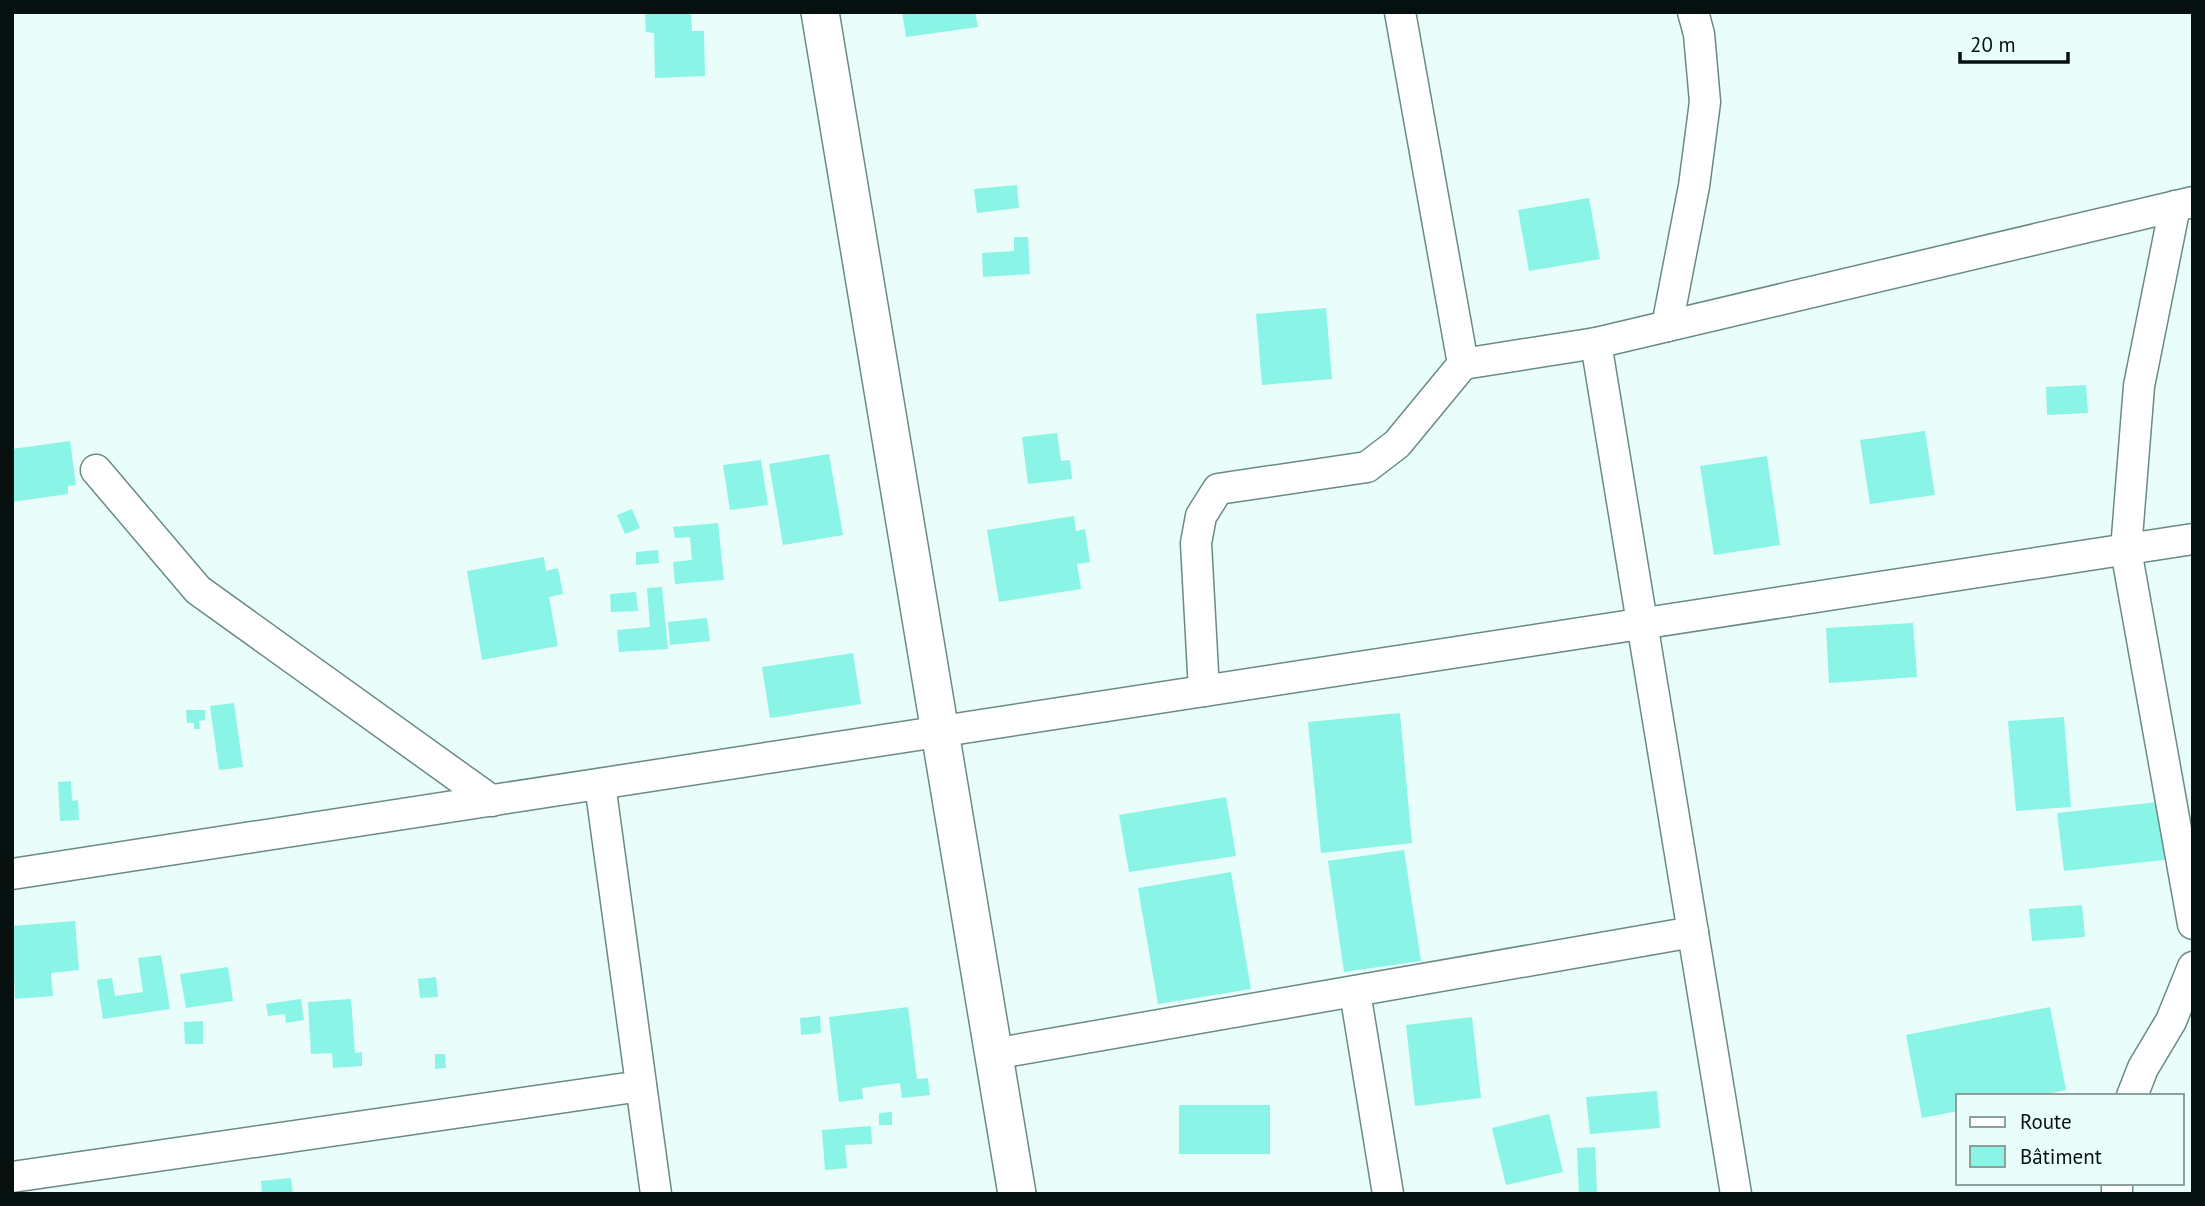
<svg xmlns="http://www.w3.org/2000/svg" width="2205" height="1206" viewBox="0 0 2205 1206" font-family="'PT Sans',sans-serif">
<style>
.building{fill:#8af4e6}
.lines{fill:none;stroke-linecap:round;stroke-linejoin:round}
.minor-casing{stroke:#698a85;stroke-width:33}
.tertiary-casing{stroke:#698a85;stroke-width:40}
.minor{stroke:#fff;stroke-width:30}
.tertiary{stroke:#fff;stroke-width:37}
</style>
<rect width="100%" height="100%" fill="#e9fefa"/>
<g class="building">
<path d="M 645,12 L 691,12 L 692,31 L 704,31 L 705,76 L 655,78 L 654,33 L 646,32 Z"/>
<path d="M 902,12 L 975,12 L 978,27 L 906,37 Z"/>
<path d="M 1017,185 L 1019,208 L 977,213 L 974,189 Z"/>
<path d="M 1589,198 L 1600,259 L 1529,271 L 1518,210 Z"/>
<path d="M 1014,237 L 1028,237 L 1030,274 L 983,277 L 982,253 L 1014,251 Z"/>
<path d="M 1326,308 L 1332,379 L 1262,385 L 1256,314 Z"/>
<path d="M 2086,385 L 2088,413 L 2047,415 L 2046,387 Z"/>
<path d="M 1925,431 L 1935,495 L 1870,504 L 1860,440 Z"/>
<path d="M 1057,433 L 1061,461 L 1070,460 L 1072,479 L 1028,484 L 1022,437 Z"/>
<path d="M 70,441 L 76,485 L 68,486 L 68,494 L 12,502 L 12,449 Z"/>
<path d="M 829,454 L 843,535 L 783,545 L 769,464 Z"/>
<path d="M 1767,456 L 1780,545 L 1714,555 L 1700,466 Z"/>
<path d="M 761,460 L 768,505 L 730,510 L 723,465 Z"/>
<path d="M 632,509 L 640,528 L 625,534 L 617,515 Z"/>
<path d="M 1074,516 L 1076,531 L 1085,529 L 1090,562 L 1077,564 L 1081,589 L 999,602 L 987,530 Z"/>
<path d="M 718,523 L 724,580 L 675,584 L 673,562 L 692,560 L 690,537 L 675,538 L 673,527 Z"/>
<path d="M 658,550 L 659,563 L 636,565 L 636,552 Z"/>
<path d="M 544,557 L 546,571 L 558,568 L 563,594 L 549,597 L 558,646 L 482,660 L 467,571 Z"/>
<path d="M 662,587 L 668,649 L 619,652 L 617,630 L 650,627 L 647,588 Z"/>
<path d="M 636,592 L 638,611 L 611,612 L 610,594 Z"/>
<path d="M 707,618 L 710,641 L 670,645 L 668,622 Z"/>
<path d="M 1913,623 L 1917,677 L 1829,683 L 1826,628 Z"/>
<path d="M 853,653 L 861,704 L 770,718 L 762,667 Z"/>
<path d="M 234,703 L 243,767 L 219,770 L 210,706 Z"/>
<path d="M 186,710 L 205,710 L 205,720 L 199,721 L 200,729 L 194,729 L 194,723 L 187,723 Z"/>
<path d="M 1400,713 L 1412,843 L 1321,853 L 1308,722 Z"/>
<path d="M 2064,717 L 2071,807 L 2016,811 L 2008,721 Z"/>
<path d="M 71,781 L 72,801 L 78,800 L 79,820 L 60,821 L 58,782 Z"/>
<path d="M 1226,797 L 1236,856 L 1129,872 L 1119,815 Z"/>
<path d="M 2167,801 L 2173,859 L 2064,871 L 2057,813 Z"/>
<path d="M 1404,850 L 1421,961 L 1344,972 L 1328,861 Z"/>
<path d="M 1231,872 L 1251,989 L 1158,1004 L 1138,888 Z"/>
<path d="M 2082,905 L 2085,937 L 2032,941 L 2029,909 Z"/>
<path d="M 75,921 L 79,970 L 51,973 L 53,996 L 15,999 L 12,926 Z"/>
<path d="M 161,955 L 170,1009 L 103,1019 L 97,980 L 112,978 L 115,996 L 143,992 L 138,958 Z"/>
<path d="M 228,967 L 233,1001 L 186,1008 L 180,974 Z"/>
<path d="M 436,977 L 438,997 L 420,998 L 418,979 Z"/>
<path d="M 301,999 L 304,1020 L 286,1023 L 285,1014 L 268,1016 L 266,1004 Z"/>
<path d="M 351,999 L 355,1053 L 362,1052 L 362,1066 L 333,1068 L 332,1053 L 311,1054 L 308,1002 Z"/>
<path d="M 908,1007 L 917,1079 L 928,1078 L 930,1095 L 902,1098 L 900,1083 L 862,1088 L 863,1099 L 839,1102 L 829,1017 Z"/>
<path d="M 2050,1007 L 2066,1090 L 2037,1096 L 1958,1096 L 1958,1111 L 1922,1118 L 1906,1035 Z"/>
<path d="M 820,1016 L 821,1033 L 801,1035 L 800,1018 Z"/>
<path d="M 1472,1017 L 1481,1098 L 1415,1106 L 1406,1025 Z"/>
<path d="M 203,1021 L 203,1044 L 185,1044 L 184,1022 Z"/>
<path d="M 435,1054 L 445,1054 L 446,1068 L 435,1069 Z"/>
<path d="M 1657,1091 L 1660,1128 L 1590,1134 L 1586,1097 Z"/>
<rect x="1179" y="1105" width="91" height="49"/>
<path d="M 892,1112 L 892,1125 L 879,1125 L 879,1113 Z"/>
<path d="M 1549,1114 L 1563,1172 L 1506,1185 L 1492,1128 Z"/>
<path d="M 871,1126 L 872,1144 L 845,1145 L 847,1168 L 825,1170 L 822,1130 Z"/>
<path d="M 1595,1147 L 1597,1194 L 1579,1194 L 1577,1148 Z"/>
<path d="M 291,1178 L 293,1194 L 262,1194 L 261,1181 Z"/>
</g>
<g class="lines">
<defs>
<g id="minor">
<path d="M 2175,206 L 2139,386 L 2126,550 L 2193,924"/>
<path d="M 1667,326 L 1694,186 L 1705,102 L 1699,34 L 1693,12"/>
<path d="M 1596,343 L 1736,1194"/>
<path d="M 1463,364 L 1596,343 L 2193,202"/>
<path d="M 96,470 L 198,590 L 492,801"/>
<path d="M 1204,691 L 1196,543 L 1201,516 L 1218,489 L 1367,467 L 1397,444 L 1463,364 L 1400,12"/>
<path d="M 600,784 L 656,1194"/>
<path d="M 12,874 L 2193,539"/>
<path d="M 1355,992 L 1388,1194"/>
<path d="M 993,1054 L 1693,932"/>
<path d="M 2132,1096 L 2143,1068 L 2171,1021 L 2193,967"/>
<path d="M 12,1177 L 641,1086"/>
<path d="M 2117,1194 L 2117,1183"/>
</g>
<path id="tertiary" d="M 820,12 L 1017,1194"/>
</defs>
<use href="#minor" class="minor-casing"/>
<use href="#tertiary" class="tertiary-casing"/>
<use href="#minor" class="minor"/>
<use href="#tertiary" class="tertiary"/>
</g>
<rect width="2205" height="1206" fill="none" stroke="#05100f" stroke-width="28"/>
<rect x="1956" y="1094" width="228" height="91" fill="#e9fefa" stroke="#8e9f9c" stroke-width="2"/>
<rect x="1970" y="1117" width="35" height="10" fill="#ffffff" stroke="#8e9f9c" stroke-width="2"/>
<text x="2020" y="1129" font-size="21" fill="#05100f">Route</text>
<rect x="1970" y="1146" width="35" height="21" fill="#8af4e6" stroke="#8e9f9c" stroke-width="2"/>
<text x="2020" y="1164" font-size="21" fill="#05100f">Bâtiment</text>
<path d="M1960 52v10h108v-10" fill="none" stroke="#05100f" stroke-width="3.5"/>
<text x="1970" y="52" font-size="21" fill="#05100f" stroke="#e9fefa" stroke-width="5" paint-order="stroke">20 m</text>
</svg>
